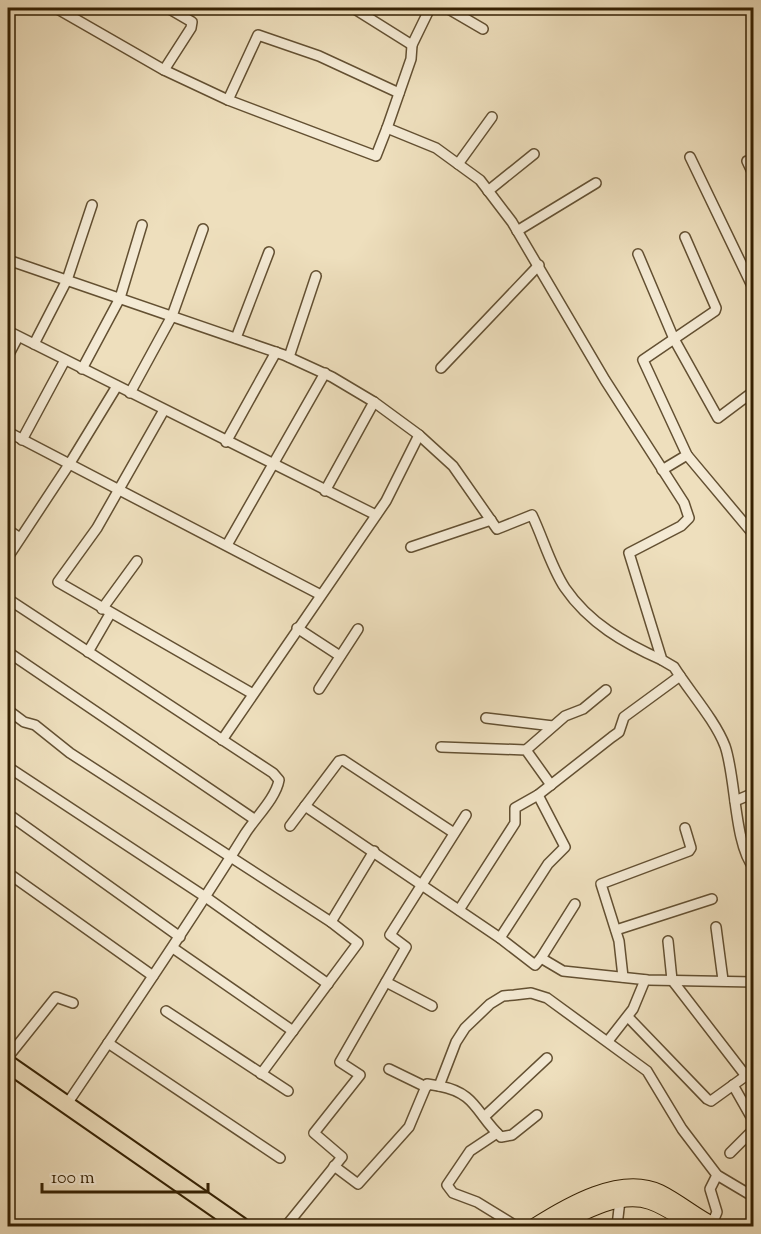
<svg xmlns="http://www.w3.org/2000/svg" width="761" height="1234" viewBox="0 0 761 1234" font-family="'Sorts Mill Goudy',serif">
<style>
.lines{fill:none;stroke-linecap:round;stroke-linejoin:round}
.street-casing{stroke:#635032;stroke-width:12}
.primary-casing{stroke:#352103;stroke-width:16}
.highway-casing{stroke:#352103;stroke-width:20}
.street{stroke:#f4ead4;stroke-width:9}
.primary{stroke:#eedfbd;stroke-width:14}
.highway{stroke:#eedfbd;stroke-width:16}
</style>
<rect width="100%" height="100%" fill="#eedfbd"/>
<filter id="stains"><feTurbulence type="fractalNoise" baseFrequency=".00333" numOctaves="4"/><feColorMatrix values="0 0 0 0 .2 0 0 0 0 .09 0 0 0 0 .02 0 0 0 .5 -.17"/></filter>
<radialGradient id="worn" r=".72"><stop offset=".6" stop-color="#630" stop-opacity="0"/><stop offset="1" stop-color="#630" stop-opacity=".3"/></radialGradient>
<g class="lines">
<defs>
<g id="street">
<path d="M 56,8 L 164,70 L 228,100 L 376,156 L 387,128"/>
<path d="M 353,8 L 412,45"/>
<path d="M 430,8 L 412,45 L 411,59 L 387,128 L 436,148 L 480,180 L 512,222 L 605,380 L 684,503 L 689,518 L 681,526 L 629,553 L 662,660 L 674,667 C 689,691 715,720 725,746 C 736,777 734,845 754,868"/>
<path d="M 447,8 L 483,29"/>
<path d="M 164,70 L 191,28 L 192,22 L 168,8"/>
<path d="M 228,100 L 258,35 L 319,56 L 399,93"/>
<path d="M 690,157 L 754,290"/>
<path d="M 747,161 L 754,176"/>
<path d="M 458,164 L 492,117"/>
<path d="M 488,191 L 534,154"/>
<path d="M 517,231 L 596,183"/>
<path d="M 638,254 L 674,339 L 718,418 L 754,391"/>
<path d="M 8,260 L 284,355 L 332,377 L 374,402 L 419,435 L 453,466 L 497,529 L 532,515 C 543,538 551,567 565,588 C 589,623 624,643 662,660"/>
<path d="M 8,331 L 376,515"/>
<path d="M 236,338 L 269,252"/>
<path d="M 34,344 L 67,280 L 92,205"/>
<path d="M 8,356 L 18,337"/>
<path d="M 289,357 L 316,276"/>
<path d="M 441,368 L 539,265"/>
<path d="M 82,369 L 120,298 L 142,225"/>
<path d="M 130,393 L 172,316 L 203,229"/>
<path d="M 164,410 L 97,528 L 58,582 L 253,694"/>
<path d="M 8,432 L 319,594"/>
<path d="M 22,440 L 65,360"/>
<path d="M 226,442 L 276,352"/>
<path d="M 687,455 L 754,535"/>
<path d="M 662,470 L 687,455 L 643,360 L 715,311 L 716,308 L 685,237"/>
<path d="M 325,491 L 374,402"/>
<path d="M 8,530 L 20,538"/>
<path d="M 227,545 L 325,373"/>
<path d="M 411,547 L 491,520"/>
<path d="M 8,557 L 70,463 L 117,386"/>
<path d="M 8,599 L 273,773 L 279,780 C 276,798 255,818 245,834 C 188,926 127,1015 67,1104"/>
<path d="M 102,609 L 137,561"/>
<path d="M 297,628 L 340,656"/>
<path d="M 8,652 L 254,819"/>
<path d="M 88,652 L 110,614"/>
<path d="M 319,689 L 358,629"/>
<path d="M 8,710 L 24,722 L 35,725 L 70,753 L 331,922"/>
<path d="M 486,718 L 553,726"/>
<path d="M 222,740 L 386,501 L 419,435"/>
<path d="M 441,747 L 526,750 L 551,785"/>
<path d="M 526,750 L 565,716 L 583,709 L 606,690"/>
<path d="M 8,767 L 207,898 L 328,984"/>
<path d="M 735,801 L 754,793"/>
<path d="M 305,806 L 500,938 L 535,965 L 541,958 L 563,971 L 648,980 L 754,982"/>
<path d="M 8,814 L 180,937"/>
<path d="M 290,826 L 339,761 L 343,760 L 454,833"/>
<path d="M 8,873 L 153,976"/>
<path d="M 459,910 L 515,823 L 515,808 L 538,795 L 612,737 L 619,732 L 624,717 L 680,676"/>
<path d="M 716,927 L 723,980"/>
<path d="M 616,930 L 712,899"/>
<path d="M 500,938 L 548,864 L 565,847 L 538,795"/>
<path d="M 668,941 L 672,980 L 746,1076"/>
<path d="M 173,948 L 293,1031"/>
<path d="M 541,958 L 575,904"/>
<path d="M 623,977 L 619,941 L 601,884 L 689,851 L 691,848 L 685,828"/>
<path d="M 386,982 L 432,1006"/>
<path d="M 166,1011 L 288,1091"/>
<path d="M 628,1017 L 707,1099 L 711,1101 L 754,1070"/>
<path d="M 608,1041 L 633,1009 L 645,980"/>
<path d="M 108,1043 L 280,1158"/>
<path d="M 8,1057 L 56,997 L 73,1003"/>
<path d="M 389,1069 L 426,1087"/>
<path d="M 261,1074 L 358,943 L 331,922 L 374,851"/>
<path d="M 733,1085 L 754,1122"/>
<path d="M 439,1086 C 477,1093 476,1114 501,1137 L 512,1135 L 537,1115"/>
<path d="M 484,1117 L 547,1058"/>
<path d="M 497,1133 L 470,1151 L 447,1185 L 453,1193 L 477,1202 L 516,1226"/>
<path d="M 730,1153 L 754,1129"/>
<path d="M 334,1166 L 358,1184 L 409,1127 L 427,1084 L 439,1086 L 456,1042 L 465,1028 L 490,1004 L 503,996 L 514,995 L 531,993 L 547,998 L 647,1071 L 682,1129 L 717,1175 L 754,1197"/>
<path d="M 712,1224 L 717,1212 L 710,1189 L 717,1175"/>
<path d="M 286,1226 L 342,1157 L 314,1133 L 360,1075 L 340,1062 L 406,947 L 390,935 L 466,815"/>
<path d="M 617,1226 L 620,1200"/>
</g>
<g id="primary">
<path d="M 534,1226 C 567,1205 621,1173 660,1192 C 680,1202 697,1217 716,1226"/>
<path d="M 558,1226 C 584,1212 620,1192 650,1202 C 665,1207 680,1218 694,1226"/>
</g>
<path id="highway" d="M 8,1064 L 241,1226"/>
</defs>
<use href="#street" class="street-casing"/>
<use href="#primary" class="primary-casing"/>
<use href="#highway" class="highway-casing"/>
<use href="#street" class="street"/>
<use href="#primary" class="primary"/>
<use href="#highway" class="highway"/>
</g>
<rect width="761" height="1234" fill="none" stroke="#eedfbd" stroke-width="30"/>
<rect x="9" y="9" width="743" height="1216" fill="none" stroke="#352103" stroke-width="3"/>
<rect x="15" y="15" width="731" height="1204" fill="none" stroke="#352103" stroke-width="1.5"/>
<path d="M42 1183v9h166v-9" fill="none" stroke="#352103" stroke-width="3"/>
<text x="51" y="1183" font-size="18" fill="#352103" stroke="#f4ead4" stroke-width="4.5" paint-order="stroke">100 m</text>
<rect width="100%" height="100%" filter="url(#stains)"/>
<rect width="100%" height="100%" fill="url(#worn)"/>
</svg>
